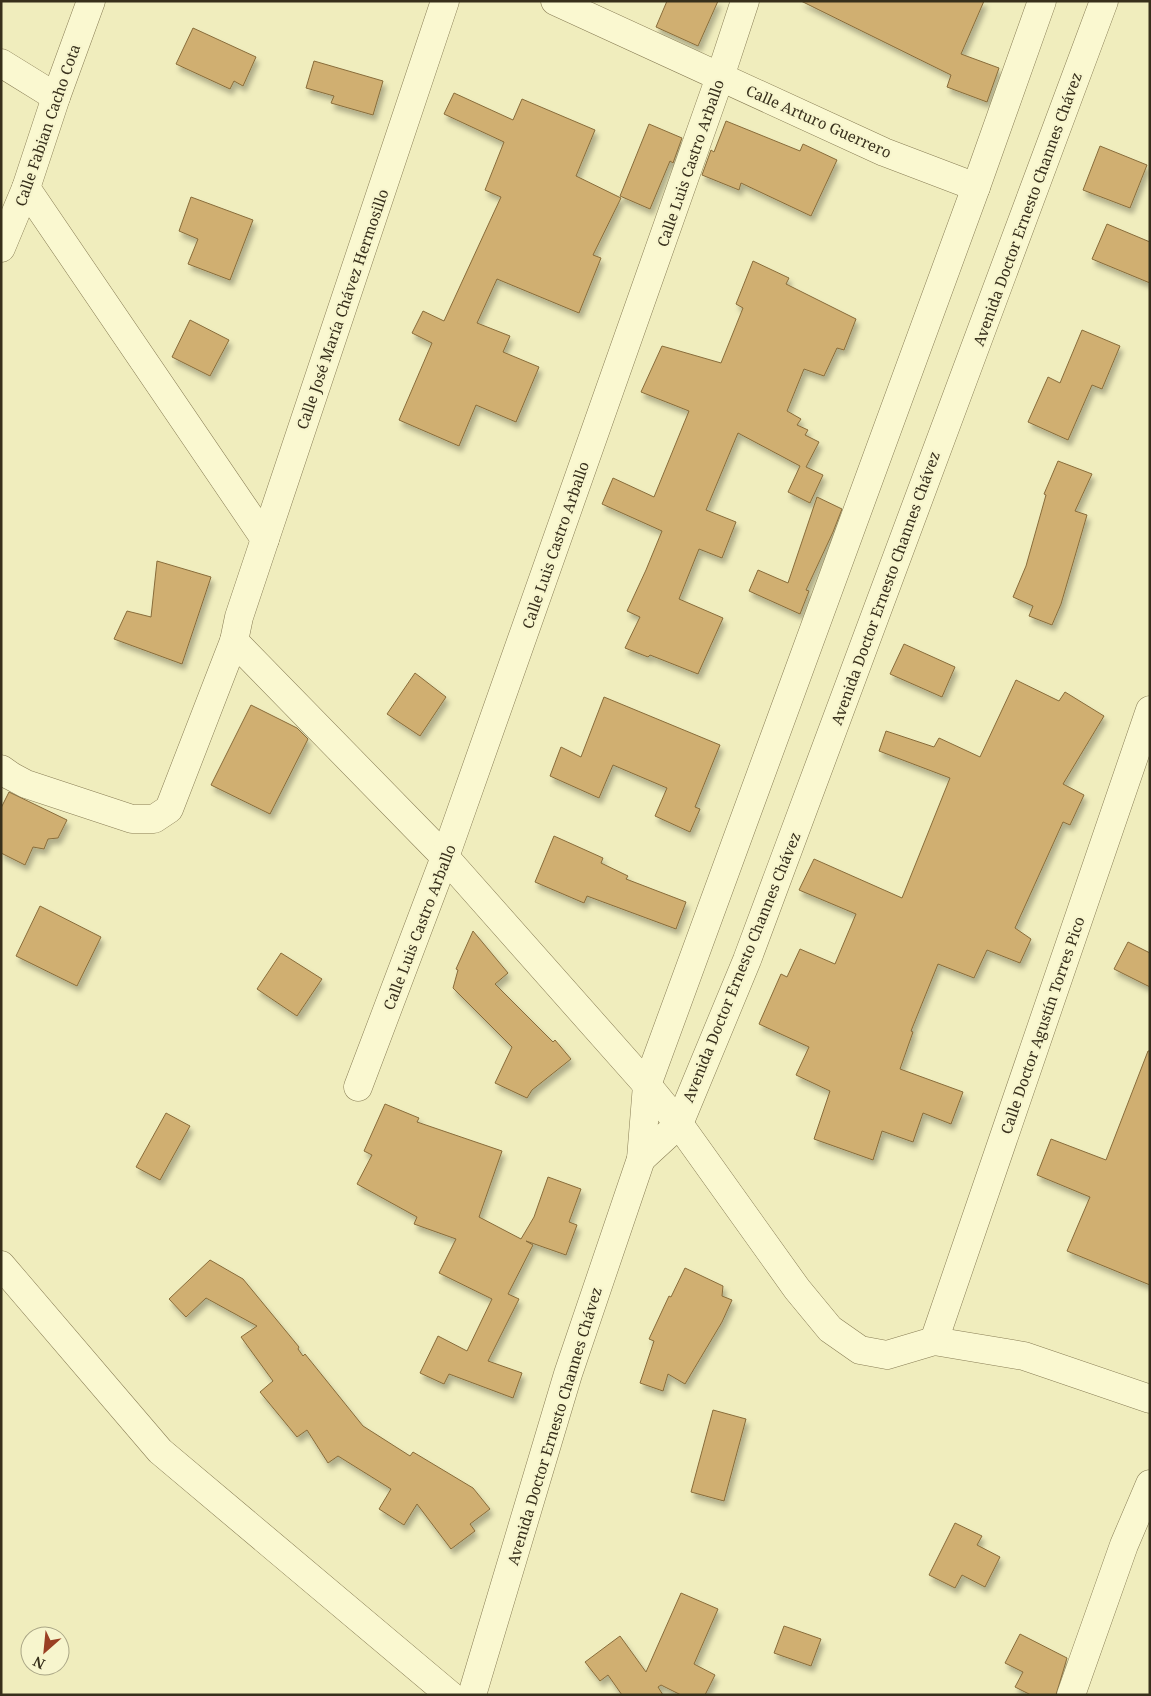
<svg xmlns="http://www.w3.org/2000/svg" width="1151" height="1696" viewBox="0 0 1151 1696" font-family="'Noto Serif',serif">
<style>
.building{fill:#d0af71;stroke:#886c3a;filter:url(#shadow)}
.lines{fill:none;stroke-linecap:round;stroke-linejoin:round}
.minor-casing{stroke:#887d55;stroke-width:29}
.tertiary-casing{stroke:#887d55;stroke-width:29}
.minor{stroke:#faf8d0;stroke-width:28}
.tertiary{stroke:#faf8d0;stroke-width:28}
.labels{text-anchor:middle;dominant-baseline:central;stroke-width:4.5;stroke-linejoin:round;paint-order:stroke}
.street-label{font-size:15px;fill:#372f1b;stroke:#f7f5cd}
</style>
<defs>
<filter id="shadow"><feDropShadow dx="3" dy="5.5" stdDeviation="2.5" flood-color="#0004"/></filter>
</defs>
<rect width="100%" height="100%" fill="#f0edbd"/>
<g class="building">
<path d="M 667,1 L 718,1 L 698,46 L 656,27 Z"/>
<path d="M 801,1 L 984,1 L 961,54 L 999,68 L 987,102 L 947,87 L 951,75 Z"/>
<path d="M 193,28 L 256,57 L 243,86 L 234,81 L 230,89 L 176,64 Z"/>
<path d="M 314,61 L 383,81 L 373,115 L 331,103 L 334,96 L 306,88 Z"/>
<path d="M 454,93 L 513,120 L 522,99 L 595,130 L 576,176 L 621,198 L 593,255 L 601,258 L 579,313 L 497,279 L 477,323 L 510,336 L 503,352 L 539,367 L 516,422 L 476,405 L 459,446 L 399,420 L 432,343 L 412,333 L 423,311 L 444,321 L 501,197 L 485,190 L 504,142 L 444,114 Z"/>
<path d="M 726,121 L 800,151 L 803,144 L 837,160 L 811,216 L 741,183 L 739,190 L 702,175 L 711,150 L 714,152 Z"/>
<path d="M 649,124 L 682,138 L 673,163 L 670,161 L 650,209 L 620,196 Z"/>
<path d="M 1100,146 L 1147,165 L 1130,208 L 1083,190 Z"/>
<path d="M 191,197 L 253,220 L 230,280 L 188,264 L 198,239 L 179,231 Z"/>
<path d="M 1107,224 L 1150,242 L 1150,283 L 1092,259 Z"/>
<path d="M 753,261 L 789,278 L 786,284 L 856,319 L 844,350 L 837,348 L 824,376 L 804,369 L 787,411 L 801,419 L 797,425 L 808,430 L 805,435 L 819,442 L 806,467 L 823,475 L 810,503 L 788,492 L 800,466 L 738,433 L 706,510 L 736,522 L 722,558 L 699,549 L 679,599 L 723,618 L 698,674 L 650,655 L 648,657 L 625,648 L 640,617 L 627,611 L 646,570 L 662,531 L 602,504 L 613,478 L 654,497 L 689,411 L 641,392 L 662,346 L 721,363 L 743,308 L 736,304 Z"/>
<path d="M 190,320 L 229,340 L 210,376 L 172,357 Z"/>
<path d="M 1082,330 L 1120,346 L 1102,389 L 1092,385 L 1068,440 L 1028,422 L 1048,377 L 1060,383 Z"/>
<path d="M 1058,461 L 1092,474 L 1075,511 L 1087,515 L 1061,604 L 1052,625 L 1029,616 L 1033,606 L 1013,597 L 1026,566 L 1046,495 L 1044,494 Z"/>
<path d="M 817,497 L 842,509 L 833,532 L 806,590 L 809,591 L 800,614 L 749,591 L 758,570 L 788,583 Z"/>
<path d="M 157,561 L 211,577 L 182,664 L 114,639 L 127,611 L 151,617 Z"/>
<path d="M 904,644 L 955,667 L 942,697 L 890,674 Z"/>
<path d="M 415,673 L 446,697 L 420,736 L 387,714 Z"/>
<path d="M 1016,680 L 1059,701 L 1065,692 L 1104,716 L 1063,784 L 1084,795 L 1070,825 L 1063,822 L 1015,928 L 1031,939 L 1020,963 L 987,950 L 974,978 L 938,964 L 911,1031 L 913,1032 L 900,1069 L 963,1092 L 951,1124 L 923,1113 L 913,1142 L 882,1131 L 873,1160 L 814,1139 L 830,1091 L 796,1075 L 809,1047 L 759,1024 L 781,974 L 787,977 L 800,949 L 835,964 L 856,914 L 799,890 L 814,859 L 902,898 L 950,778 L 879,751 L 886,731 L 934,747 L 939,738 L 980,757 Z"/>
<path d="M 604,697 L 720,745 L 695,807 L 700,809 L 690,832 L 655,816 L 667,788 L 613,765 L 599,798 L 550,776 L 561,747 L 581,757 Z"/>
<path d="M 251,705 L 297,728 L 308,739 L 270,814 L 211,785 Z"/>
<path d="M 9,792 L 67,820 L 58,838 L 48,839 L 44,849 L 33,847 L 25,865 L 1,853 L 1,808 Z"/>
<path d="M 554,836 L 603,858 L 601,863 L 628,876 L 626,879 L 686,902 L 676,929 L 587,896 L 584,903 L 535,882 Z"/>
<path d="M 40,906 L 101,937 L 77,986 L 16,956 Z"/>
<path d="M 473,931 L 508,973 L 495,984 L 553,1042 L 555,1040 L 571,1059 L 532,1090 L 527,1098 L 495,1083 L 512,1047 L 453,988 L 458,970 L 456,969 Z"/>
<path d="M 1128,942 L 1150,953 L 1150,987 L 1114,969 Z"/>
<path d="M 281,953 L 322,979 L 297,1016 L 257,989 Z"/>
<path d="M 1148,1051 L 1150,1051 L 1150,1285 L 1067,1251 L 1090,1197 L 1037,1175 L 1051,1139 L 1106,1160 Z"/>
<path d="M 385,1104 L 419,1118 L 417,1122 L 502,1151 L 479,1217 L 521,1239 L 534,1217 L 548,1177 L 581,1189 L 569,1222 L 577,1225 L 566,1255 L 526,1241 L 533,1245 L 508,1294 L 519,1299 L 488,1361 L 522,1373 L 513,1398 L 449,1374 L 444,1384 L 420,1373 L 438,1336 L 467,1351 L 492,1299 L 439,1273 L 456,1239 L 414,1224 L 417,1217 L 357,1184 L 372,1155 L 364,1151 Z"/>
<path d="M 166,1113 L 190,1126 L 160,1180 L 136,1167 Z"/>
<path d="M 210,1260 L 243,1279 L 299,1347 L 298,1349 L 303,1356 L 305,1354 L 363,1426 L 410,1456 L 413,1452 L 473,1488 L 490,1509 L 470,1524 L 475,1531 L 451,1549 L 417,1504 L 404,1525 L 379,1509 L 391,1489 L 338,1456 L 328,1463 L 307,1430 L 297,1437 L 260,1392 L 273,1381 L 241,1337 L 257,1326 L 206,1298 L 186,1317 L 169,1299 Z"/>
<path d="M 685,1268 L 723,1286 L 722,1296 L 732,1300 L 722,1322 L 685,1384 L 668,1374 L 663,1391 L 640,1383 L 654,1341 L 649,1339 L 669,1296 L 671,1297 Z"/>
<path d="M 713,1410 L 746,1419 L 724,1501 L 691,1492 Z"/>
<path d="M 955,1523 L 982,1536 L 977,1545 L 1000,1557 L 985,1587 L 962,1575 L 955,1588 L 929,1575 Z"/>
<path d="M 681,1593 L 718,1609 L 694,1664 L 715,1675 L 705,1695 L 681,1695 L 661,1685 L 658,1687 L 663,1695 L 622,1695 L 608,1675 L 600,1681 L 585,1662 L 620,1636 L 646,1672 Z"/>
<path d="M 784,1626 L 821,1639 L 811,1666 L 774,1653 Z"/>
<path d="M 1020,1634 L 1067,1658 L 1056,1695 L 1031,1695 L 1015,1687 L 1023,1672 L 1005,1663 Z"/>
</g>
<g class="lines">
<defs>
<g id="minor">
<path d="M 445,1 L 265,539 L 239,617 L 234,641 L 445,857 L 647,1085 L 679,1124 L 797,1289 L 830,1329 L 860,1350 L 887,1355 L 934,1341 L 1024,1356 L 1150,1399"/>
<path d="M 555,1 L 884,152 L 976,187"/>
<path d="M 1,63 L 56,97"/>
<path d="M 26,188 L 265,539"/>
<path d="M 1,248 L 26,188 L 56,97 L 91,1"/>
<path d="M 1,769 L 11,776 L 26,784 L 132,819 L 154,819 L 169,809 L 234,641"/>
<path d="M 358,1087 L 445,857 L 720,77 L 745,1"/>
<path d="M 934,1341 L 1150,710"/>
<path d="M 1071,1695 L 1124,1545 L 1150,1484"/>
</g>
<g id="tertiary">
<path d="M 641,1159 L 679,1124 L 747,960 L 1104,1"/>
<path d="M 1,1265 L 160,1451 L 450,1695"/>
<path d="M 472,1695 L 568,1374 L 641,1159 L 647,1085 L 976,187 L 1042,1"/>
</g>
</defs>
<use href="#minor" class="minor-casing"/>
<use href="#tertiary" class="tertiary-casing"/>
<use href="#minor" class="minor"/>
<use href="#tertiary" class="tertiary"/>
</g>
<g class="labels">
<g class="street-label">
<text transform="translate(819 121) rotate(24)">Calle Arturo Guerrero</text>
<text transform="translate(47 125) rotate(-71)">Calle Fabian Cacho Cota</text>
<text transform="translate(690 163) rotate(-71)">Calle Luis Castro Arballo</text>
<text transform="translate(1027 209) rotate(-70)">Avenida Doctor Ernesto Channes Chávez</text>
<text transform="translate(342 309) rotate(-71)">Calle José María Chávez Hermosillo</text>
<text transform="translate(555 545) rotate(-71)">Calle Luis Castro Arballo</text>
<text transform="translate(885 588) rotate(-70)">Avenida Doctor Ernesto Channes Chávez</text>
<text transform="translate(419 927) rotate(-69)">Calle Luis Castro Arballo</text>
<text transform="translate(741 967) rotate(-68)">Avenida Doctor Ernesto Channes Chávez</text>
<text transform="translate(1042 1025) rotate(-71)">Calle Doctor Agustín Torres Pico</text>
<text transform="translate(554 1426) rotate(-73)">Avenida Doctor Ernesto Channes Chávez</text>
</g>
</g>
<rect width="1151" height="1696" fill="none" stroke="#372f1b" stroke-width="5"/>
<g transform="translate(45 1651) rotate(207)"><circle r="24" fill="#f7f5cd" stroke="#aaa686"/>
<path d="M0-4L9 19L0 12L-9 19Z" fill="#9a3f23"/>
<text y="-8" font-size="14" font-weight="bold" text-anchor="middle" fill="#372f1b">N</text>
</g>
</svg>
